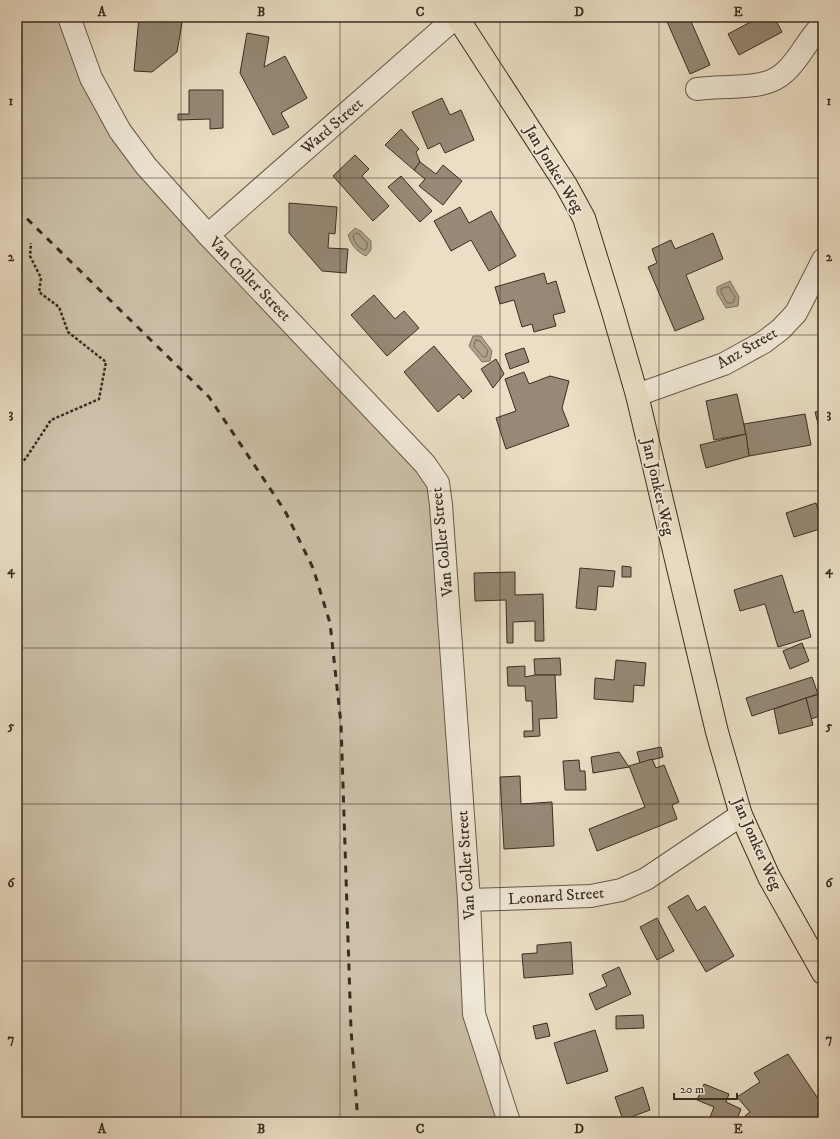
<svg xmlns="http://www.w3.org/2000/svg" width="840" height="1139" viewBox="0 0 840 1139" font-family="'IM FELL DW Pica',serif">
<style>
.green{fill:#ccc0a8;stroke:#837665}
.water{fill:#aea28d;stroke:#807362}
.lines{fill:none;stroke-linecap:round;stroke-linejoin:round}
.shore{stroke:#746858;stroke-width:1}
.building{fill:#968976;stroke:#3a2d22}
.minor-casing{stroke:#66594a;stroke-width:24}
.major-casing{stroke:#3a2d22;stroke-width:24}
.path{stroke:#3a2d22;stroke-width:2.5;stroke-dasharray:3 2;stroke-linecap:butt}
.minor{stroke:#f1ead9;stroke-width:22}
.major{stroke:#eadec4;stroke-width:22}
.rail{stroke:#3a2d22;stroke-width:3;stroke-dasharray:7 7;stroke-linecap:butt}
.grid{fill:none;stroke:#3a2d22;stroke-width:1;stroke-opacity:0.55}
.labels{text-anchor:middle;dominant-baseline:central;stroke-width:3.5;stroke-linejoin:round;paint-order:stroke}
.street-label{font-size:16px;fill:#3a2d22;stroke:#f1ead9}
.neatline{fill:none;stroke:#3a2d22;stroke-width:1.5}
.grid-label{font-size:13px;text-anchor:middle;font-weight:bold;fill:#3a2d22}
</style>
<rect width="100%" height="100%" fill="#eadec4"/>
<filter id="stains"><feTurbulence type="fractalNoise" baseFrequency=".005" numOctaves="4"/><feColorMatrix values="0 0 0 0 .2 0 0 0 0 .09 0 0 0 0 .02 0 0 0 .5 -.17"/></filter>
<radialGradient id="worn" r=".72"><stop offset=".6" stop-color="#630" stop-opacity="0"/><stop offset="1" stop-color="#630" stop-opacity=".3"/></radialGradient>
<path class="green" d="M 17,17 L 69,17 L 120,131 L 438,483 L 474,1014 L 509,1122 L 17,1122 Z"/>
<g class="water">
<path d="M 355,228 L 361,231 L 371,241 L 371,250 L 366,256 C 356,251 352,246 348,235 Z"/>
<path d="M 730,281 L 739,297 L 738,306 L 726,308 L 717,293 L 717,287 Z"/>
<path d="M 473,336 L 481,336 L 492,351 L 490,361 L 482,362 L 469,346 Z"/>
</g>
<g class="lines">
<g class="shore">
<path d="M 356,233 L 359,234 L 367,243 L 367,248 L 365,250 C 359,249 354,242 353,236 Z"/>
<path d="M 727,287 L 729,287 L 735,297 L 733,303 L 727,303 L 721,292 L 721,289 Z"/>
<path d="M 476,340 L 480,341 L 488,351 L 486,357 L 483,357 L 474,346 Z"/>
</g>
</g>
<g class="building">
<path d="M 139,17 L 183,17 L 177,52 L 152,72 L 134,71 Z"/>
<path d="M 665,17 L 689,17 L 710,65 L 690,74 Z"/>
<path d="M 760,17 L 774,17 L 782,32 L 739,55 L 728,34 Z"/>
<path d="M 247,33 L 269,37 L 264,67 L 285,56 L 307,98 L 281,113 L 289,127 L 273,135 L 240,73 Z"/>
<path d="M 189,90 L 223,90 L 223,128 L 210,129 L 210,119 L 178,120 L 178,114 L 189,114 Z"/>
<path d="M 442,98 L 450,115 L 461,110 L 474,140 L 445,153 L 440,143 L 428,149 L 412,112 Z"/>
<path d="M 401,129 L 419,149 L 416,152 L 420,162 L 414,170 L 385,145 Z"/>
<path d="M 355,155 L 369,169 L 362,176 L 389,206 L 373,221 L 333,176 Z"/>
<path d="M 420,162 L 436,174 L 443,165 L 462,181 L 443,205 L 419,186 L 425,179 L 414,170 Z"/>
<path d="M 401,176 L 432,211 L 420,222 L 388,187 Z"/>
<path d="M 289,203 L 337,207 L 335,234 L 329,233 L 328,248 L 348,249 L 346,273 L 322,271 L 289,233 Z"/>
<path d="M 460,207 L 469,223 L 491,211 L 516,256 L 489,271 L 471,240 L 451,251 L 434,221 Z"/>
<path d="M 713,233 L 723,259 L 686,275 L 704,319 L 675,331 L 648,267 L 657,263 L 652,249 L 671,240 L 675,249 Z"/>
<path d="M 544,273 L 547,284 L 556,281 L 565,312 L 553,315 L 556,326 L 534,332 L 532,324 L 522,327 L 514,300 L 500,304 L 495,287 Z"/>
<path d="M 374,295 L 395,319 L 404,311 L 419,328 L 387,356 L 351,315 Z"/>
<path d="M 434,346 L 472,391 L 463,399 L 459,394 L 438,412 L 404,372 Z"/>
<path d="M 524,348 L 529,362 L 510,369 L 505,354 Z"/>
<path d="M 496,359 L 504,374 L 493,388 L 481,369 Z"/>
<path d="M 524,372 L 529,384 L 550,376 L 569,381 L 562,408 L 569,426 L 506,449 L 496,418 L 516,411 L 505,379 Z"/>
<path d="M 737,394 L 746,434 L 714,440 L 706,401 Z"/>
<path d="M 823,410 L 823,435 L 821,435 L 815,412 Z"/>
<path d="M 805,414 L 811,445 L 749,456 L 744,424 Z"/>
<path d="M 746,434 L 749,456 L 706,468 L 700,445 Z"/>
<path d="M 816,503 L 823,528 L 794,537 L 786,513 Z"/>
<path d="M 622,566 L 631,567 L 631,577 L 622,577 Z"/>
<path d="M 580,568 L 615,571 L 613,587 L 598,586 L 596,610 L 576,608 Z"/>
<path d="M 515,572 L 515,595 L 543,594 L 544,641 L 535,641 L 535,621 L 513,622 L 513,643 L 507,643 L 506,600 L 475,601 L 474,573 Z"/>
<path d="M 782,575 L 794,613 L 803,610 L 811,637 L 778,647 L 765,604 L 740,611 L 734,590 Z"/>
<path d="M 802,643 L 809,661 L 790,669 L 783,651 Z"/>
<path d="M 560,658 L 561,675 L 535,675 L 534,659 Z"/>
<path d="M 616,660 L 646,663 L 644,686 L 634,685 L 633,702 L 594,699 L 595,678 L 614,680 Z"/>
<path d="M 525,666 L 525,677 L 535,675 L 555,675 L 557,718 L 539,719 L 540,736 L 524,737 L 524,731 L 533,731 L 532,701 L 526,701 L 525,686 L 508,686 L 507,667 Z"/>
<path d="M 812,677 L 818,694 L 752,716 L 746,698 Z"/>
<path d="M 823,693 L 823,715 L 811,719 L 806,698 Z"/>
<path d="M 806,698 L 813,725 L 779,734 L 774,709 Z"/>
<path d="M 661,747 L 663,757 L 640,763 L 637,752 Z"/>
<path d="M 619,752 L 629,767 L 593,773 L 591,757 Z"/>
<path d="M 652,759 L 656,768 L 664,765 L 679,802 L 672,805 L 677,819 L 597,851 L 589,829 L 645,807 L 629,766 Z"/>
<path d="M 579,760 L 580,771 L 585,771 L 586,790 L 565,790 L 563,761 Z"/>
<path d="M 520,776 L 521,804 L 552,802 L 554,846 L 504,849 L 500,777 Z"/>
<path d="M 688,895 L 697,911 L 705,906 L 734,956 L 706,972 L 668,907 Z"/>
<path d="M 657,918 L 674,951 L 657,960 L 640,927 Z"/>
<path d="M 571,942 L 573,974 L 524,978 L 522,954 L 537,953 L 537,945 Z"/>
<path d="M 619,967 L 631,994 L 596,1010 L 589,994 L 607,986 L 602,975 Z"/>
<path d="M 643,1015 L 644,1028 L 616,1029 L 616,1016 Z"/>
<path d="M 547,1023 L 550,1036 L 536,1039 L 533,1026 Z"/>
<path d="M 595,1030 L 608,1071 L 567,1084 L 554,1043 Z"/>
<path d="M 788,1054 L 819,1100 L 823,1098 L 823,1122 L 749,1122 L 745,1116 L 750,1112 L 737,1097 L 760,1082 L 754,1073 Z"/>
<path d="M 704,1084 L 729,1094 L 726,1102 L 741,1109 L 736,1122 L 715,1122 L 709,1120 L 714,1107 L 697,1100 Z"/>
<path d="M 643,1087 L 650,1110 L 623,1120 L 615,1097 Z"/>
</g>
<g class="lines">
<defs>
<g id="minor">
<path d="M 69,17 L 91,78 L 120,131 L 146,166 L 208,235 L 425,464 L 438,483 L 441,505 L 469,900 L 474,1014 L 509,1122"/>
<path d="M 697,89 C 707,88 717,87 727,87 C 747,86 769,87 785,72 C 800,59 808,38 823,24"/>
<path d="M 208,235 L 456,17"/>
<path d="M 637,395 L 724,364 L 764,342 L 781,329 L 796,313 L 823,260"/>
<path d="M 469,900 L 591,896 L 621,890 L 646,879 L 741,815"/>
</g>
<path id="major" d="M 457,17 L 566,185 L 584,218 L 613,312 L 637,395 L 717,732 L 741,815 L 769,877 L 823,973"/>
</defs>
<use href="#minor" class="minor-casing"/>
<use href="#major" class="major-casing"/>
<path class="path" d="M 17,468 L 26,458 L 51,420 L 99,399 L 106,362 L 68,332 L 59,307 L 39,292 L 41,278 L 30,256 L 31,243"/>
<use href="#minor" class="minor"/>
<use href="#major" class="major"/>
<path class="rail" d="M 17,209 L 209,397 L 285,511 L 313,568 L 330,623 L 341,724 L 351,1030 L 358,1122"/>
</g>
<path class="grid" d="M 181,17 L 181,1122M 340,17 L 340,1122M 500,17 L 500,1122M 659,17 L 659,1122M 17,178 L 823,178M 17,335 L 823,335M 17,491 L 823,491M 17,648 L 823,648M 17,804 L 823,804M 17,961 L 823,961"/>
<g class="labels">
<g class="street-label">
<text transform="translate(332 126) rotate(-41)">Ward Street</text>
<text transform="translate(554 169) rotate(59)">Jan Jonker Weg</text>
<text transform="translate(250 279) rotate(46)">Van Coller Street</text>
<text transform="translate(747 348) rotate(-30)">Anz Street</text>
<text transform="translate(658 487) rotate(77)">Jan Jonker Weg</text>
<text transform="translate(442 542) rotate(-96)">Van Coller Street</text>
<text transform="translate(757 844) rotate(66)">Jan Jonker Weg</text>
<text transform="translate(466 865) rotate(-94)">Van Coller Street</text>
<text transform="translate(556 896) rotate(-4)">Leonard Street</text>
</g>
</g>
<rect width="840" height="1139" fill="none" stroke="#eadec4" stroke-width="44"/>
<path d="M674 1093v6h63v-6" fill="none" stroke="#3a2d22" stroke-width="2"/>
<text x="680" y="1093" font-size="12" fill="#3a2d22" stroke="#f1ead9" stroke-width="3" paint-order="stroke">20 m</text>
<rect x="22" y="22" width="796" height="1095" class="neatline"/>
<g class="grid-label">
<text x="102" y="16">A</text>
<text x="261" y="16">B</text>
<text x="420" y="16">C</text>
<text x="579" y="16">D</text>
<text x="738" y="16">E</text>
<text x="11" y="105">1</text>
<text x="829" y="105">1</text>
<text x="11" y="261">2</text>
<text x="829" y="261">2</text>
<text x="11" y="418">3</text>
<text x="829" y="418">3</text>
<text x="11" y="574">4</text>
<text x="829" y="574">4</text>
<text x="11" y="730">5</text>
<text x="829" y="730">5</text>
<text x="11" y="887">6</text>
<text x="829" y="887">6</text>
<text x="11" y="1043">7</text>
<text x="829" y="1043">7</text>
<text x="102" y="1133">A</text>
<text x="261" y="1133">B</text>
<text x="420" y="1133">C</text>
<text x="579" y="1133">D</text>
<text x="738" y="1133">E</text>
</g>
<rect width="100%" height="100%" filter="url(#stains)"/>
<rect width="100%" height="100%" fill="url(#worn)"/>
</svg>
